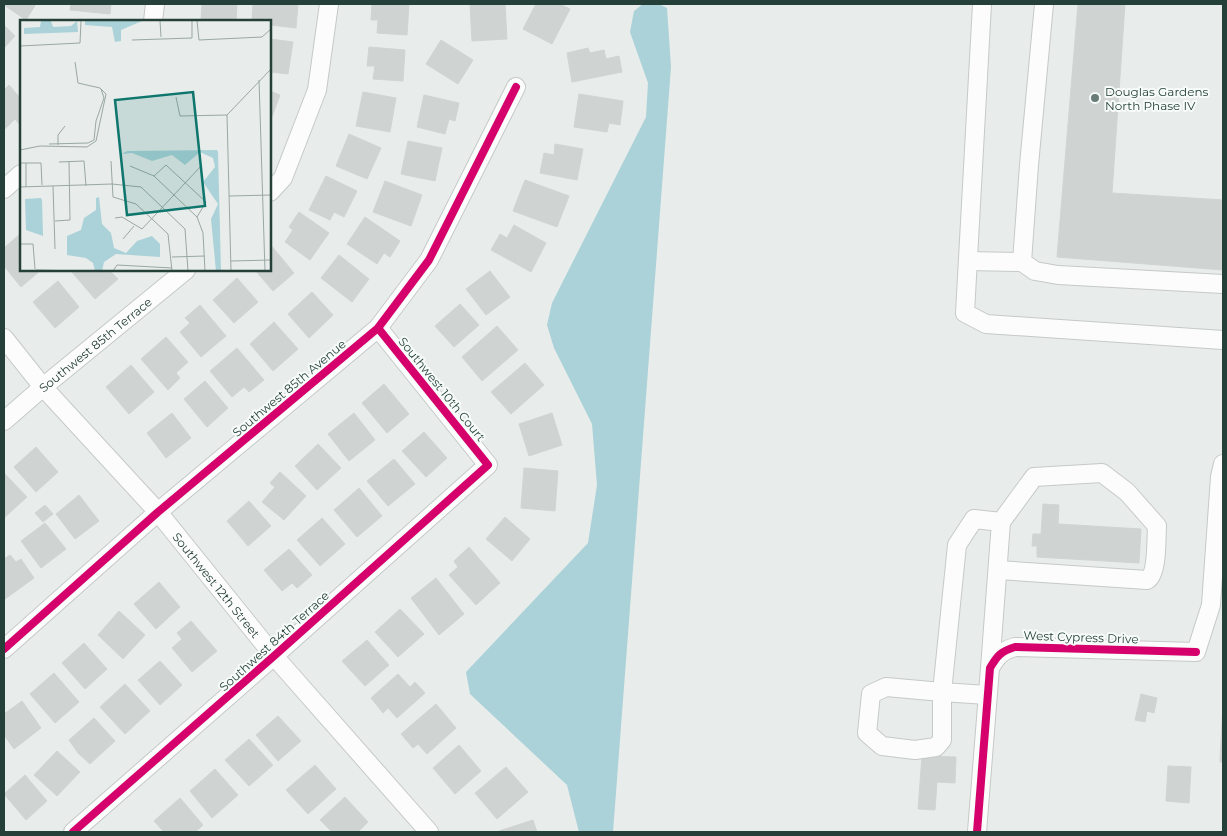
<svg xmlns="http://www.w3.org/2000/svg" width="1227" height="836" viewBox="0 0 1227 836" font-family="Montserrat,sans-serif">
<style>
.water{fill:#aad2d8}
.building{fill:#cfd3d2;stroke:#d0d5d3}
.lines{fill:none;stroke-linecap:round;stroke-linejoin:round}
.minor-casing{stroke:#c5c9c7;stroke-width:20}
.minor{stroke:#fcfcfc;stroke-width:18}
.cycleway-casing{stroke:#f7fbf9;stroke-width:11}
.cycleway{stroke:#d6006c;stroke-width:8}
.poi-dot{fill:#697c77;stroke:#f7fbf9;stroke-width:2}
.labels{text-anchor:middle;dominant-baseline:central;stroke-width:4;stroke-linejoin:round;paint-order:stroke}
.poi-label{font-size:12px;fill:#254039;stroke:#f7fbf9;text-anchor:start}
.street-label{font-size:12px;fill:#254039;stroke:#f7fbf9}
.inset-road{fill:none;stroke:#9aa7a3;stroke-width:1}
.view{fill:#0f766e;fill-opacity:0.15;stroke:#0f766e;stroke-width:2.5}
.inset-edge{fill:none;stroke:#254039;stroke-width:2.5}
</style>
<rect width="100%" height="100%" fill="#e8ecea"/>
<path class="water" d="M 643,4 L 659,4 L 667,8 L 671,67 L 613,832 L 579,832 L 567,785 L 470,694 L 466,672 L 588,543 L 597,485 L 592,424 L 554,348 L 547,325 L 552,303 L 646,117 L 648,83 L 630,32 L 634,11 Z"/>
<g class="building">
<path d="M 4,4 L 36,4 L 26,20 L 4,5 Z"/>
<path d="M 71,4 L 111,4 L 110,14 L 70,10 Z"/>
<path d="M 202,4 L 237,4 L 236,21 L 201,21 Z"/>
<path d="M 253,4 L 298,4 L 296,28 L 270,25 L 270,21 L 252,21 Z"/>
<path d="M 372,4 L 409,4 L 407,35 L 377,33 L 378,20 L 371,20 Z"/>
<path d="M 470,4 L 505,4 L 507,39 L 472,41 Z"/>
<path d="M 536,4 L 560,4 L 570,9 L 552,44 L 523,29 Z"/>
<path d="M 1078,4 L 1125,4 L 1112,193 L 1223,200 L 1223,270 L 1057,257 Z"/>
<path d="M 4,25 L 15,36 L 4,48 Z"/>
<path d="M 270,39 L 293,42 L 288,74 L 270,72 Z"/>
<path d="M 441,40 L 473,60 L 458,84 L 426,64 Z"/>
<path d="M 369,47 L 405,50 L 403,81 L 373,79 L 375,66 L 367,66 Z"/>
<path d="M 588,48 L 590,53 L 604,50 L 606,59 L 619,56 L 622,72 L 572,82 L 567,53 Z"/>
<path d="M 9,85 L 21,99 L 21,124 L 20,125 L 15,119 L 5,129 L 4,90 Z"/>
<path d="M 270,91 L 280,95 L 270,122 Z"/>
<path d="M 363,92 L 396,98 L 390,132 L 356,126 Z"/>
<path d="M 579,94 L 623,101 L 620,125 L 609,123 L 607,132 L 574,127 Z"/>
<path d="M 424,95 L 459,103 L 455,121 L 449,119 L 445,134 L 417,127 Z"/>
<path d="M 349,134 L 381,148 L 367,179 L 336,166 Z"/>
<path d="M 408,141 L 442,148 L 435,181 L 401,174 Z"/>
<path d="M 555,144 L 583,149 L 577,180 L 540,173 L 544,153 L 554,155 Z"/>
<path d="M 326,176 L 357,191 L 344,217 L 334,212 L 330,220 L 309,210 Z"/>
<path d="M 525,180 L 569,196 L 557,227 L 513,211 Z"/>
<path d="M 385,181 L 422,195 L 411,226 L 373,212 Z"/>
<path d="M 299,212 L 329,233 L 310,260 L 285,242 L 293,230 L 289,227 Z"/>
<path d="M 365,217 L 400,241 L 390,257 L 384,253 L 377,264 L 347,244 Z"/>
<path d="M 514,225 L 546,243 L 531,272 L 491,250 L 500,234 L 507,238 Z"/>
<path d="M 19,235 L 21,238 L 21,270 L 41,270 L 21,287 L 4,266 L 4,248 Z"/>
<path d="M 270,244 L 294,273 L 273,291 L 255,270 L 270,270 Z"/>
<path d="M 339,255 L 369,279 L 352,302 L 321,278 Z"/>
<path d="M 72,270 L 109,270 L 118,279 L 95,299 L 71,271 Z"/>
<path d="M 490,271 L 510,297 L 486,315 L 466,289 Z"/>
<path d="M 237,278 L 258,302 L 234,323 L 213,300 Z"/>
<path d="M 58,281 L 79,307 L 55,328 L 33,302 Z"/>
<path d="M 312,292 L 333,315 L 309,338 L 288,314 Z"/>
<path d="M 460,304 L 479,325 L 454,347 L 435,326 Z"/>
<path d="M 200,305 L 226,336 L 201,357 L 180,332 L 190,323 L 185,318 Z"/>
<path d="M 274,322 L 298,349 L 273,371 L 250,344 Z"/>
<path d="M 497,326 L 518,350 L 482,381 L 462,357 Z"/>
<path d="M 166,337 L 188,362 L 176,373 L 180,378 L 168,390 L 141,359 Z"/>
<path d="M 237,348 L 264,380 L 249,392 L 244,387 L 232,397 L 210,371 Z"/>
<path d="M 525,363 L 544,385 L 511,414 L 491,392 Z"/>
<path d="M 131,365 L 154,392 L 129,414 L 106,387 Z"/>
<path d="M 205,381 L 228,408 L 207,427 L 184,399 Z"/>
<path d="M 384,384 L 409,414 L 387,433 L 362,403 Z"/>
<path d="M 172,413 L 191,438 L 166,458 L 147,433 Z"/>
<path d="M 354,413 L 375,440 L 349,461 L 328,434 Z"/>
<path d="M 552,413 L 562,445 L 529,456 L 519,424 Z"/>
<path d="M 424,432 L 447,458 L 426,477 L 402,451 Z"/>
<path d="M 318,444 L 341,468 L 317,490 L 295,466 Z"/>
<path d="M 36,447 L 58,472 L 36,492 L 14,467 Z"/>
<path d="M 394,459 L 415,484 L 388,506 L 367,481 Z"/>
<path d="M 524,468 L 558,471 L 555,511 L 521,508 Z"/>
<path d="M 280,472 L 306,496 L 284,520 L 262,502 L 275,487 L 270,483 Z"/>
<path d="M 5,474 L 27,497 L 4,518 L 4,475 Z"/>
<path d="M 359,488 L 382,516 L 357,537 L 334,510 Z"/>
<path d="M 79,495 L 99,521 L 75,539 L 56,514 Z"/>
<path d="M 249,501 L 271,526 L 248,546 L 227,521 Z"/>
<path d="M 1043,504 L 1059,505 L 1058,524 L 1141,529 L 1139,563 L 1037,557 L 1037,546 L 1032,546 L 1033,534 L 1041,534 Z"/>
<path d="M 45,505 L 53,514 L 43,522 L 35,513 Z"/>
<path d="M 505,517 L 530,539 L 512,561 L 486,539 Z"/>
<path d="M 322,518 L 345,544 L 320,566 L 297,540 Z"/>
<path d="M 45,523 L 66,549 L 41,568 L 21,541 Z"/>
<path d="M 469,547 L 500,583 L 476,605 L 449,575 L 458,567 L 454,561 Z"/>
<path d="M 289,549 L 312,575 L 297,588 L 292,583 L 282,591 L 264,570 Z"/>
<path d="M 10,555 L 16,562 L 21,559 L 34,578 L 5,599 L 4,559 Z"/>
<path d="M 436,578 L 464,614 L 439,635 L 411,598 Z"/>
<path d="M 159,582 L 180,607 L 156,629 L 134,604 Z"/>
<path d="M 400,609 L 424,634 L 398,657 L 375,632 Z"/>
<path d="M 119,611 L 145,635 L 123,659 L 98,635 Z"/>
<path d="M 191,621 L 217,651 L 192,672 L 172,648 L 182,639 L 177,633 Z"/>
<path d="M 367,640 L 389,665 L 365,686 L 342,661 Z"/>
<path d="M 84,643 L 107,669 L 85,689 L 62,663 Z"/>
<path d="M 160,661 L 182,685 L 160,705 L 138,680 Z"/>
<path d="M 54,673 L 79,702 L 55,723 L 30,694 Z"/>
<path d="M 398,674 L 410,687 L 415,682 L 425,693 L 397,718 L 388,708 L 383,713 L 371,698 Z"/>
<path d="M 125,684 L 150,711 L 125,734 L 100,707 Z"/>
<path d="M 1141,694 L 1157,698 L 1154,713 L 1147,711 L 1145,722 L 1135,720 Z"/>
<path d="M 22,701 L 41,728 L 14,749 L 4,735 L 4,714 Z"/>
<path d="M 1223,703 L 1223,762 L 1220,762 Z"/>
<path d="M 436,704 L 456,728 L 427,754 L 418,744 L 413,748 L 401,734 Z"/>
<path d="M 278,716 L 301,741 L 278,761 L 256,735 Z"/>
<path d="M 94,718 L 115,741 L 90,764 L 78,753 L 69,740 Z"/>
<path d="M 249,739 L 273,765 L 249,786 L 225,760 Z"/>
<path d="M 459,745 L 481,771 L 455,794 L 433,768 Z"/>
<path d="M 57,751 L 80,772 L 57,796 L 34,775 Z"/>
<path d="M 922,756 L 956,757 L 955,783 L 937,782 L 935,810 L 918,809 Z"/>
<path d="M 315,765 L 336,789 L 308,814 L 286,790 Z"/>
<path d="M 1168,766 L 1191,767 L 1189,803 L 1166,801 Z"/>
<path d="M 506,767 L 528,792 L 497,819 L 475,793 Z"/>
<path d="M 215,769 L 238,795 L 212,818 L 190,791 Z"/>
<path d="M 25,775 L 47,801 L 26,820 L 4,794 Z"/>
<path d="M 345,797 L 368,822 L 358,832 L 332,832 L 320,820 Z"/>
<path d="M 180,798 L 203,825 L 195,832 L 164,832 L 154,821 Z"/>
<path d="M 533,820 L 537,832 L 499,832 L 499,831 Z"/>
</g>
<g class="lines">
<defs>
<g id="minor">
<path d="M 982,4 L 965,313 L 986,324 L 1223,340"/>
<path d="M 1044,4 L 1029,165 L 1022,262 L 1035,271 L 1058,275 L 1223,284"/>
<path d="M 153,21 L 155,4"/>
<path d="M 4,189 L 21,174"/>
<path d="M 270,192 L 283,178 L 317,90 L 329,4"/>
<path d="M 968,261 L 1022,262"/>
<path id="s1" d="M 4,338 L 43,387 L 158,512 L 274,656 L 429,832"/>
<path id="s2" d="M 4,421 L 43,387 L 186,270"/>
<path d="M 998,570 L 1147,580 C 1158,574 1156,538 1157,526 L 1127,492 L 1102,473 L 1034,477 L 1001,522"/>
<path d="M 4,649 L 158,512 L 378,328 L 429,260 L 516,87"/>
<path d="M 886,687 L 942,692 L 942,740 L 936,747 L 915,750 L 882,746 L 867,733 L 871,694 Z"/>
<path d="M 987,695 L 942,692 L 957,545 L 974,519 L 1001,522 L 990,668"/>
<path d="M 73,832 L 274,656 L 488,465 L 378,328"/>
<path d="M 977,832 L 990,668 C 997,656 1001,651 1015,647 L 1196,652 L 1211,605 L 1220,477 L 1223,464"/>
</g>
</defs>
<use href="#minor" class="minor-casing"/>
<use href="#minor" class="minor"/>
<defs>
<g id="cycleway">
<path d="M 4,649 L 158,512 L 378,328 L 429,260 L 516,87"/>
<path d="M 73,832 L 274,656 L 488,465 L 378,328"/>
<path d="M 977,832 L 990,668 C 997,656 1001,651 1015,647 L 1196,652"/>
</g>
</defs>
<use href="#cycleway" class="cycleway-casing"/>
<use href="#cycleway" class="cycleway"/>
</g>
<circle class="poi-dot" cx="1095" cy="98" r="5"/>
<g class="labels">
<g class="poi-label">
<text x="1105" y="91">Douglas Gardens<tspan x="1105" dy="14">North Phase IV</tspan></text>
</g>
<g class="street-label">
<text stroke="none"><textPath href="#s2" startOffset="119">Southwest 85th Terrace</textPath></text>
<text transform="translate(289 388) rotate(-40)">Southwest 85th Avenue</text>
<text transform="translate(442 389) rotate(51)">Southwest 10th Court</text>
<text stroke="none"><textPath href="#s1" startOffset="326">Southwest 12th Street</textPath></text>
<text transform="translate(1081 637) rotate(2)">West Cypress Drive</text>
<text transform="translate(274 641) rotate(-42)">Southwest 84th Terrace</text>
</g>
</g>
<g transform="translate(20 20)">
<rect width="251" height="251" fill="#e8ecea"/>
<path d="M 21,1 L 31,1 L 33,7 L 51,6 L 57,1 L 58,12 L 4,14 L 4,8 L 20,7 ZM 65,1 L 122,1 L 101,10 L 101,21 L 95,22 L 92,7 L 65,5 ZM 197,130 L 198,132 L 201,251 L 196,251 L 191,199 L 198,184 L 183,162 L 195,147 L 193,138 L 180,132 L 165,145 L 152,135 L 132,141 L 112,133 L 101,134 L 107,131 ZM 79,177 L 82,204 L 91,213 L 94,228 L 106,233 L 117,221 L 132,216 L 140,224 L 140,237 L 96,234 L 84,242 L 82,251 L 75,251 L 73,243 L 66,238 L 47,235 L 47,216 L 61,210 L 64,198 L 76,190 L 76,178 ZM 21,178 L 22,180 L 23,216 L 6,210 L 5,179 Z" fill="#aad2d8"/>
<path class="inset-road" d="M 140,1 L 141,17M 177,1 L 179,20 L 242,17 L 252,8M 112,20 L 172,18 L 172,1M 0,26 L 60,23 L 61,1M 239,60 L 245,251M 156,77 L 160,96 L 207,95 L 252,48M 207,95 L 211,251M 29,124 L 68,123 L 74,120 L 76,101 L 84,78 L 81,69M 38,125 L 38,115 L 45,106M 0,130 L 20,126 L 67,127 L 76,121 L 86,74 L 80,68 L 58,63 L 55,42M 91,141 L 93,177 L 116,184 L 148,214 L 152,251M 39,142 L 64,141 L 66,166M 0,143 L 21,143 L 22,165M 6,143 L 6,167M 110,146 L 134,156 L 177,197 L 183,213 L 185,251M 134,156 L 146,145 L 186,182 L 177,197M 33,166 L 35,229M 0,167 L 92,164 L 121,167 L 165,209 L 168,251M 209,176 L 252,175M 95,198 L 102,197 L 122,209 L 182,145M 35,201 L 50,200 L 49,141M 103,219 L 114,206M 0,224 L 13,224 L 15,249M 152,237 L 185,236M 211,241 L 252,240M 16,250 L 61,251M 93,251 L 97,245 L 152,248"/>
<path class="view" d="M 173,72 L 185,186 L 107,195 L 95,80 Z"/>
<rect width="251" height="251" class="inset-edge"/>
</g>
<rect width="1227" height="836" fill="none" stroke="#254039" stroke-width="10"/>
</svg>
